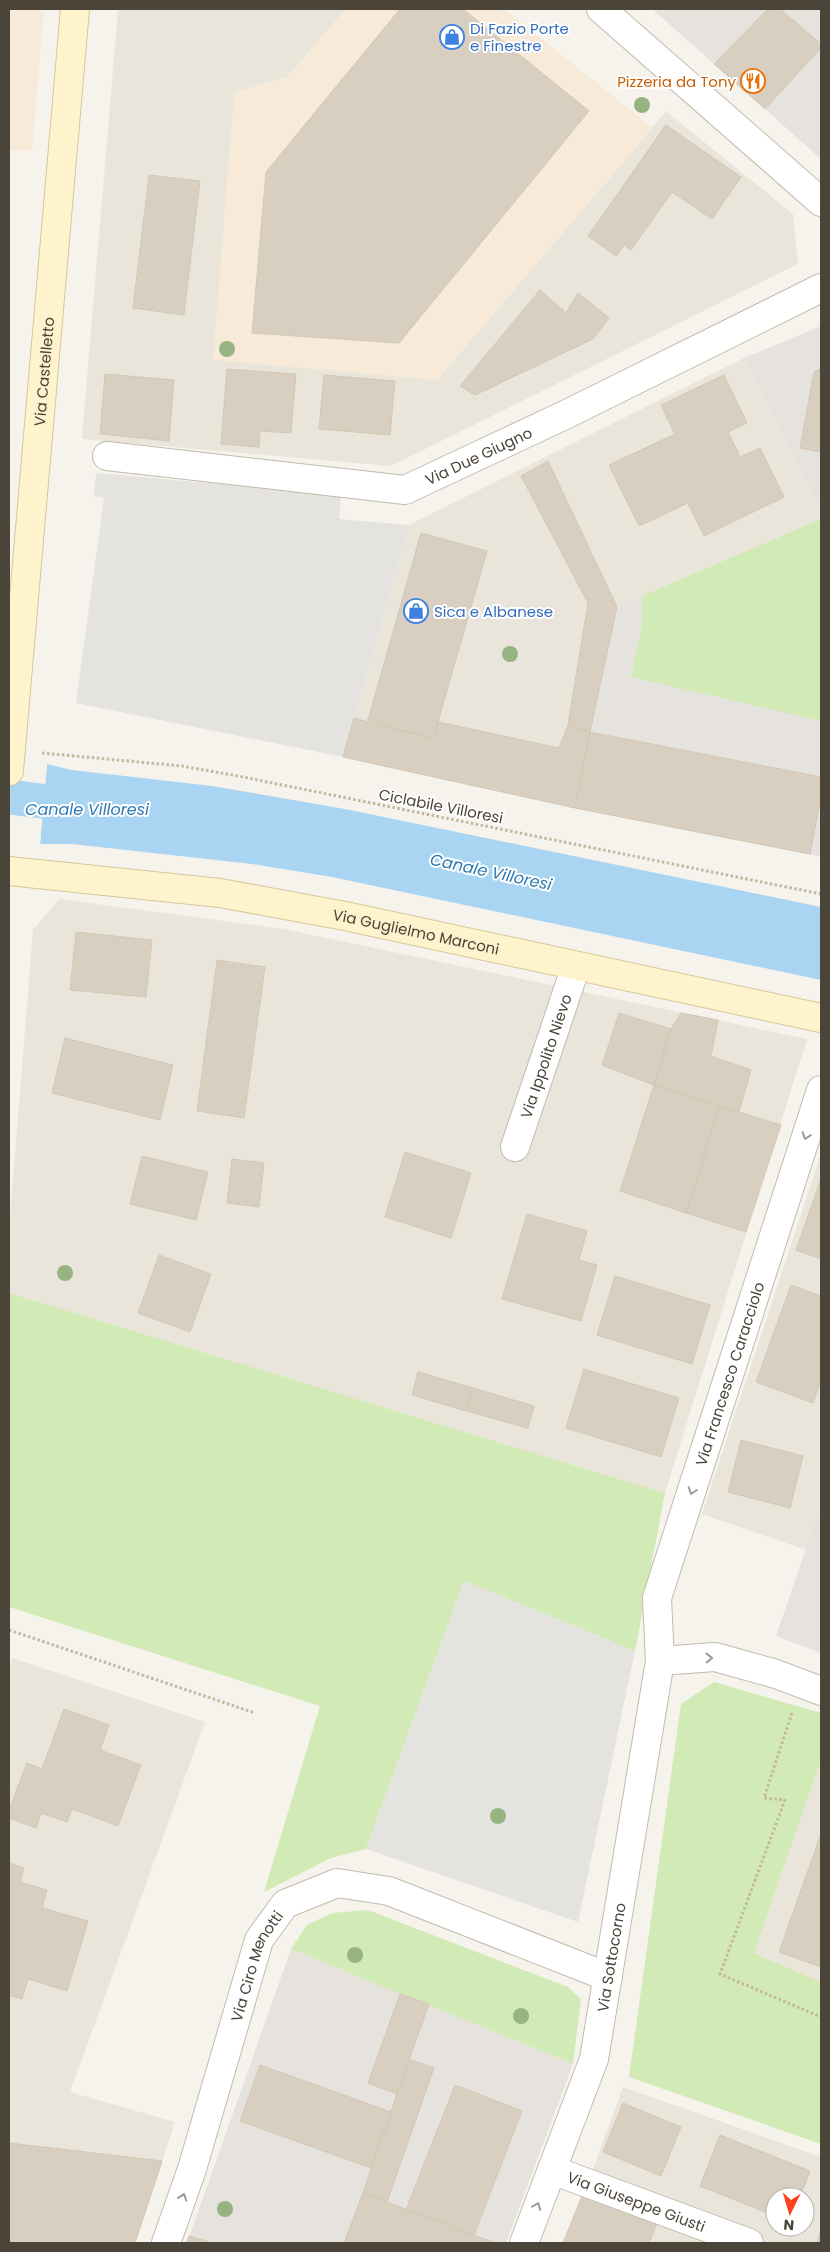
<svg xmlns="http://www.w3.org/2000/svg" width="830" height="2252" viewBox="0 0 830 2252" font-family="Poppins,sans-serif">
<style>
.residential{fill:#eae5da;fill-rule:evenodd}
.commercial{fill:#f7ead8}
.industrial{fill:#e6e2dd}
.green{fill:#d2eab5}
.parking{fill:#e5e3e0}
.water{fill:#a9d4f2}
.pier{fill:#f6f3ec}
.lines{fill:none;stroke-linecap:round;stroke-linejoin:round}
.canal{stroke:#a9d4f2;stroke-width:35}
.building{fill:#d8cfc1;stroke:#d3c7b4}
.street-casing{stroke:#c2bbae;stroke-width:30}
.secondary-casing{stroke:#d6c79b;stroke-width:30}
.path{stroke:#c4b79f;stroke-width:3;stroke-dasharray:2.5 2.5;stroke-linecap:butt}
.street{stroke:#fff;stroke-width:28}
.secondary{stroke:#fff3cd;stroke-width:28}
.tree{fill:#97b381}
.oneway{stroke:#9c9892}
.labels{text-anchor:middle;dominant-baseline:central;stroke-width:4;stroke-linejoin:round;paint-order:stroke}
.shop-label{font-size:15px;fill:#366cbe;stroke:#fff;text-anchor:start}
.food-label{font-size:15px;fill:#c56008;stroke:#fff;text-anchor:end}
.street-label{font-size:15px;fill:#4b4439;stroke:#fff}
.water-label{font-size:16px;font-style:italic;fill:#2e7ab2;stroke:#fff}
</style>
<rect width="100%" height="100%" fill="#f6f3ec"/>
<g class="residential">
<path d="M 118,9 L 346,9 L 287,77 L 234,93 L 437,380 L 666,111 L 793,214 L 798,264 L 391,466 L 82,439 Z"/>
<path d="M 744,358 L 821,511 L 821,519 L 617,607 L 575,808 L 343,757 L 409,525 Z"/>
<path d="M 59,899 L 284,929 L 807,1039 L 665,1493 L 9,1293 L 9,1229 L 33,930 Z"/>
<path d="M 821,1154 L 821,1505 L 806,1550 L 702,1514 Z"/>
<path d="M 12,1658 L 205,1722 L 70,2092 L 175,2122 L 135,2243 L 9,2243 L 9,1668 Z"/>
<path d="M 821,1760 L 821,1982 L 754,1953 Z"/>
<path d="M 623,2087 L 821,2157 L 821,2230 L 817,2243 L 566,2243 ZM 775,2197 L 805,2197 L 805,2227 L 775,2227 Z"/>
</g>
<g class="commercial">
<path d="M 9,9 L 44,9 L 32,151 L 9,150 Z"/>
<path d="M 346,9 L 504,9 L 653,128 L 437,380 L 213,360 L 234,93 L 287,77 Z"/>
</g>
<g class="industrial">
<path d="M 652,9 L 821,9 L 821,159 L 765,109 Z"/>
<path d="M 821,326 L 821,511 L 744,358 Z"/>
<path d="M 821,519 L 821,857 L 575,808 L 617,607 Z"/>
<path d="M 821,1505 L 821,1653 L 776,1636 Z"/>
<path d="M 291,1949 L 573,2064 L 506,2243 L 187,2243 Z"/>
</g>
<g class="green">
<path d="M 821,519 L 821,721 L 631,677 L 642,624 L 642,596 Z"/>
<path d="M 9,1293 L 665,1493 L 635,1651 L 464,1581 L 366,1849 L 331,1858 L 264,1892 L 320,1706 L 9,1607 Z"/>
<path d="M 714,1682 L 821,1713 L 821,1760 L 754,1953 L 821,1982 L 821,2144 L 629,2077 L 681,1704 Z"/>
<path d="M 368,1910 L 568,1987 L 581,1999 L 573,2064 L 291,1949 L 307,1925 L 332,1913 Z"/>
</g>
<g class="parking">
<path d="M 96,473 L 341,495 L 339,519 L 409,525 L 343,757 L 76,703 L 104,498 L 94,496 Z"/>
<path d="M 464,1581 L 635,1651 L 578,1922 L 366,1849 Z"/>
</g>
<path class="water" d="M 47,764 L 72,770 L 212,786 L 345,809 L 821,907 L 821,980 L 332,877 L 252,864 L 72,844 L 40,844 Z"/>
<path class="pier" d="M 45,763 L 47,764 L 40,844 L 38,844 Z"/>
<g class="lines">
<path class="canal" d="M 9,797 L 90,807"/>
</g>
<g class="building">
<path d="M 400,9 L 463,9 L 589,111 L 399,343 L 252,333 L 266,172 Z"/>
<path d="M 768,9 L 780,9 L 821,44 L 821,48 L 765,109 L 714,64 Z"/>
<path d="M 666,125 L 741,177 L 712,219 L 672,192 L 631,250 L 624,245 L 616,256 L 588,236 Z"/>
<path d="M 149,175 L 200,181 L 184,315 L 133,308 Z"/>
<path d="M 540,290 L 566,313 L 578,293 L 609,318 L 593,339 L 475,395 L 460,386 Z"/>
<path d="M 821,368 L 821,452 L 800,448 L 814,372 Z"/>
<path d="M 227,369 L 296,374 L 291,433 L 260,431 L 259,447 L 221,444 Z"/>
<path d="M 105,374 L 174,380 L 169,441 L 100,434 Z"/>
<path d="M 324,375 L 395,381 L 390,435 L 319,429 Z"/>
<path d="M 724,375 L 747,423 L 728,432 L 740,457 L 760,448 L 784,497 L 704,536 L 688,503 L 639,526 L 609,465 L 675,434 L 661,405 Z"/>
<path d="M 548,461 L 617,607 L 590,732 L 568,725 L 588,603 L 521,476 Z"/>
<path d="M 421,533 L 487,551 L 433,739 L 368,720 Z"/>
<path d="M 354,718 L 433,739 L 438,722 L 559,748 L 568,725 L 590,732 L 575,808 L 343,757 Z"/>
<path d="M 590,732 L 821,777 L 821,796 L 810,854 L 575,808 Z"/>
<path d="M 76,932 L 152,940 L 146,997 L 70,990 Z"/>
<path d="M 217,960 L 265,967 L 244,1118 L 197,1111 Z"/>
<path d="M 619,1013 L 671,1029 L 654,1085 L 602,1065 Z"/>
<path d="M 681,1013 L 718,1020 L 711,1056 L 751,1070 L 739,1112 L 654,1085 L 671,1029 Z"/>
<path d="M 65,1038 L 173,1065 L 160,1120 L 52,1093 Z"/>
<path d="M 654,1085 L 720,1106 L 686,1213 L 620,1191 Z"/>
<path d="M 720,1106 L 781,1125 L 746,1232 L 686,1213 Z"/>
<path d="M 405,1152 L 471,1173 L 451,1238 L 385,1217 Z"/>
<path d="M 142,1156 L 208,1172 L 196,1220 L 130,1204 Z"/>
<path d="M 232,1159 L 264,1163 L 259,1207 L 227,1203 Z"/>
<path d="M 821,1179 L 821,1259 L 796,1250 Z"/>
<path d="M 527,1214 L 587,1231 L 579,1260 L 597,1265 L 581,1321 L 502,1299 Z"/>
<path d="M 159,1255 L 211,1274 L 190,1332 L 138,1313 Z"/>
<path d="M 615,1276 L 710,1305 L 692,1364 L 597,1335 Z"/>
<path d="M 791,1285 L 821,1296 L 821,1380 L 813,1403 L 756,1382 Z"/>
<path d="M 584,1369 L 679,1398 L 661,1457 L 566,1428 Z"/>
<path d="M 418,1372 L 473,1388 L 466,1411 L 412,1395 Z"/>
<path d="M 473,1388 L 534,1406 L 528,1428 L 466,1411 Z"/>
<path d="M 741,1440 L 803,1456 L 790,1508 L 728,1492 Z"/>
<path d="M 64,1709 L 109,1725 L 100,1750 L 141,1765 L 118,1826 L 72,1809 L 67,1822 L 41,1813 L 36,1828 L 9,1818 L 9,1810 L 27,1763 L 42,1769 Z"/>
<path d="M 821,1834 L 821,1967 L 779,1952 Z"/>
<path d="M 9,1863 L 24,1868 L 20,1882 L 47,1890 L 42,1908 L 88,1921 L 67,1991 L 28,1979 L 22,1999 L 9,1995 Z"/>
<path d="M 400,1994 L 429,2004 L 397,2094 L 368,2083 Z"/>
<path d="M 409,2059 L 434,2068 L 387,2202 L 363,2193 Z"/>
<path d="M 260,2065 L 391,2112 L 371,2168 L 240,2121 Z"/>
<path d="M 455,2085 L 522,2111 L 474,2235 L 406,2210 Z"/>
<path d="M 623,2103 L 681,2127 L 661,2176 L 603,2152 Z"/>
<path d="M 720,2135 L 810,2171 L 800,2197 L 775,2197 L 775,2216 L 700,2186 Z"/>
<path d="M 9,2143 L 162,2161 L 135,2243 L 9,2243 Z"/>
<path d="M 584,2191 L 658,2221 L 649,2243 L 563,2243 Z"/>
<path d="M 363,2193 L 387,2202 L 495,2243 L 344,2243 Z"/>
<path d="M 821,2230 L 821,2243 L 817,2243 Z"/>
<path d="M 189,2236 L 212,2243 L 187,2243 Z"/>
</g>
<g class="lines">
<defs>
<g id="street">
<path d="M 601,9 L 821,202"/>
<path id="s1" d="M 107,456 L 405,490 L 567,414 L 821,288"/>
<path id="s2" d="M 515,1147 L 576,966"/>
<path d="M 660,1661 L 715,1657 L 776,1674 L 821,1691"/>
<path id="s3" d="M 552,2170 L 749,2243"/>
<path id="s4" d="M 166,2243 L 192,2169 L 259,1940 L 285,1904 L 337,1883 L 389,1891 L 608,1977"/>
<path id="s5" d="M 524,2243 L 594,2059 L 660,1661 L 657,1598 L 821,1090"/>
</g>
<g id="secondary">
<path id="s6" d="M 9,771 L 75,9"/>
<path id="s7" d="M 9,871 L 220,893 L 345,916 L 821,1018"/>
</g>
</defs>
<use href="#street" class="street-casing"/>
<use href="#secondary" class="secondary-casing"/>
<g class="path">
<path d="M 42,753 L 182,766 L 238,776 L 821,894"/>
<path d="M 9,1630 L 255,1713"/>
<path d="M 792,1713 L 764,1798 L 785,1800 L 720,1974 L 821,2017"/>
</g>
<use href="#street" class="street"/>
<use href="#secondary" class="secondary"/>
</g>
<g class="tree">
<circle cx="642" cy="105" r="8"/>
<circle cx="227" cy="349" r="8"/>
<circle cx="510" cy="654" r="8"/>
<circle cx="65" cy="1273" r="8"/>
<circle cx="498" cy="1816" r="8"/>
<circle cx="355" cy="1955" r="8"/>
<circle cx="521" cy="2016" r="8"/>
<circle cx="225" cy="2209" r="8"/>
</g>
<defs><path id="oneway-chevron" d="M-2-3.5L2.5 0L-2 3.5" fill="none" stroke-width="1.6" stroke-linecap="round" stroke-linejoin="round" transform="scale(1.25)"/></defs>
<g class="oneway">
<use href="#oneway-chevron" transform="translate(806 1136) rotate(108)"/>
<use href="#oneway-chevron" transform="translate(692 1491) rotate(108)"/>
<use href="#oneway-chevron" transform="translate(709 1658) rotate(-1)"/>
<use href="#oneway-chevron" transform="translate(183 2197) rotate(-71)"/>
<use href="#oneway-chevron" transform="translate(537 2206) rotate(-69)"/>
</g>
<defs>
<symbol id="shop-ring" viewBox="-11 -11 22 22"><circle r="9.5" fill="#fff" stroke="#3f7fe0" stroke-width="1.5"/><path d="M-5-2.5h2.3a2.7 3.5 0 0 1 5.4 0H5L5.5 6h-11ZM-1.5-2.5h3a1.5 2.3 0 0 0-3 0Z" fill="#3f7fe0"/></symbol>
<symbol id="restaurant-ring" viewBox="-11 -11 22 22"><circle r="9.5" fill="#fff" stroke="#e8710a" stroke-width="1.5"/><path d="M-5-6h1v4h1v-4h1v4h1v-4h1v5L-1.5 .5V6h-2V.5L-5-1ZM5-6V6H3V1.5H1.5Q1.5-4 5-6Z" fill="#e8710a"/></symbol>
</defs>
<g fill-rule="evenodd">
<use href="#shop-ring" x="438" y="23" width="28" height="28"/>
<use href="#restaurant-ring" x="739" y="67" width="28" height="28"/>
<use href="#shop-ring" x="402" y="597" width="28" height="28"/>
</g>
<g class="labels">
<g class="shop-label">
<text x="470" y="28">Di Fazio Porte<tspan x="470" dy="17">e Finestre</tspan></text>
<text x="434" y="611">Sica e Albanese</text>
</g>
<g class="food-label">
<text x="736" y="81">Pizzeria da Tony</text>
</g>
<g class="street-label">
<text stroke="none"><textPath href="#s6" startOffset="401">Via Castelletto</textPath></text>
<text stroke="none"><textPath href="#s1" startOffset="381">Via Due Giugno</textPath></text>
<text transform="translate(441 806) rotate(11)">Ciclabile Villoresi</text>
<text stroke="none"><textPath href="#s7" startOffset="412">Via Guglielmo Marconi</textPath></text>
<text stroke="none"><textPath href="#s2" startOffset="96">Via Ippolito Nievo</textPath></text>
<text stroke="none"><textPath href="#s5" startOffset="899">Via Francesco Caracciolo</textPath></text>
<text stroke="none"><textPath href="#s5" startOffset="300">Via Sottocorno</textPath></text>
<text stroke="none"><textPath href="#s4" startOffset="292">Via Ciro Menotti</textPath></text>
<text stroke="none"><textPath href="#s3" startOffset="90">Via Giuseppe Giusti</textPath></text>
</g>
<g class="water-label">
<text x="87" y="809">Canale Villoresi</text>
<text transform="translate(491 872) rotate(12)">Canale Villoresi</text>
</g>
</g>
<rect width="830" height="2252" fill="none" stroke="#4b4439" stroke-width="20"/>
<g transform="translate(790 2212) rotate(185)"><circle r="24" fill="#ffffff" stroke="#b7b4b0"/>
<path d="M0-4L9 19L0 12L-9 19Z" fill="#fc3f1d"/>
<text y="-8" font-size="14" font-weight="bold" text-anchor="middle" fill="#4b4439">N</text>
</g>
</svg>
